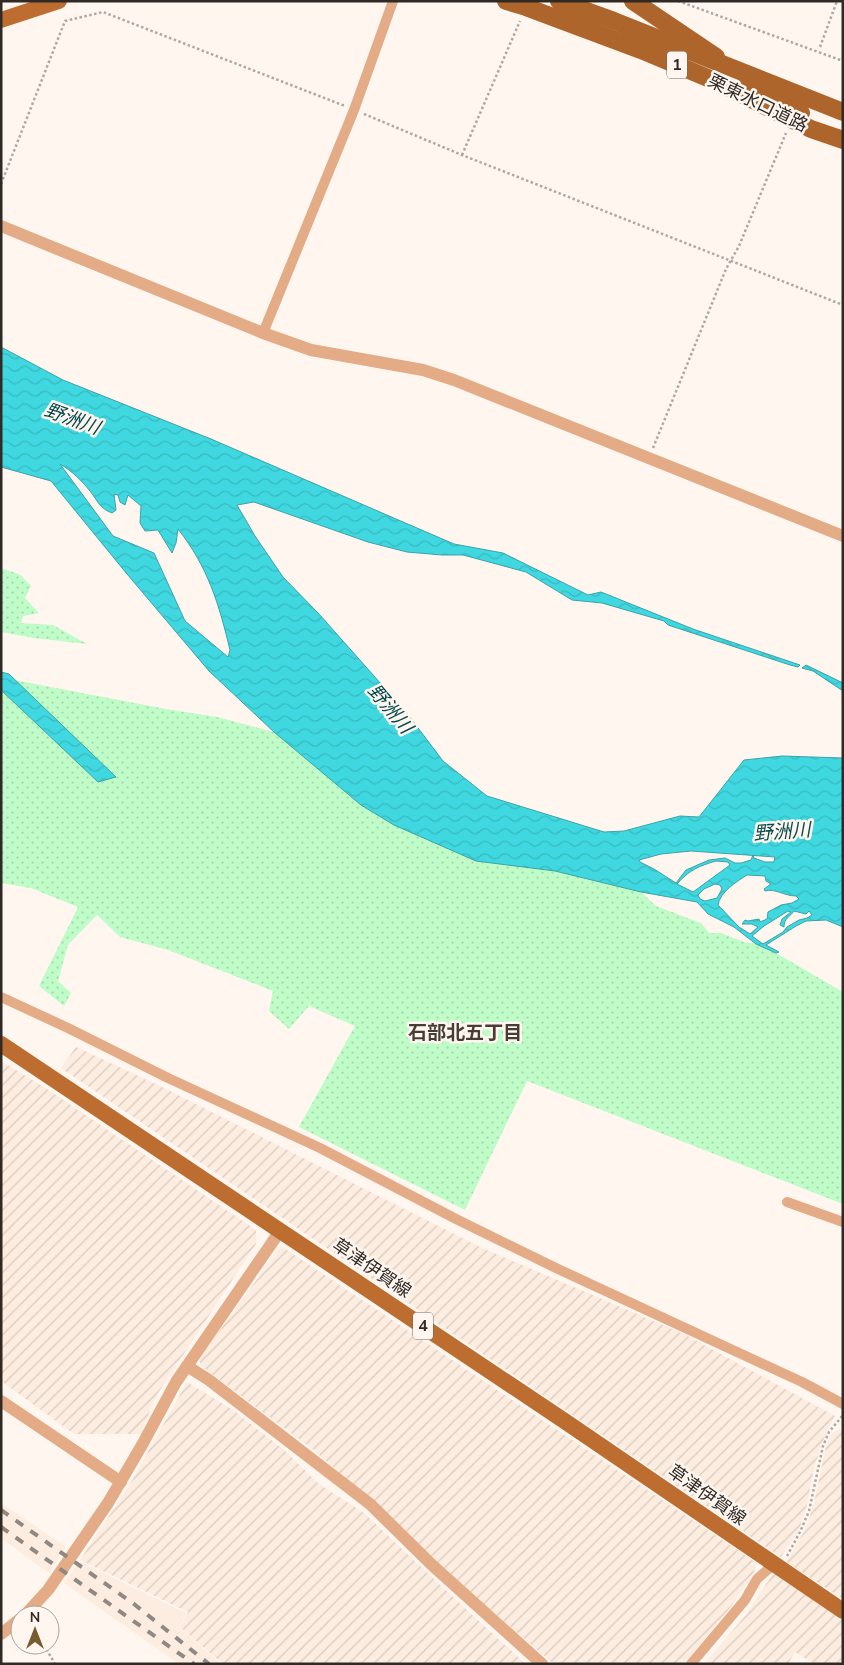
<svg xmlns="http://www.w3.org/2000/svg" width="844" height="1665" viewBox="0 0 844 1665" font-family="'Nunito Sans','Noto Sans JP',sans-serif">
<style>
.built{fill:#fdece0}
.industrial{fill:url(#industrial-furrows)}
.grass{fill:url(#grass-dots)}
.water{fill:url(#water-waves);stroke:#3aa4a8;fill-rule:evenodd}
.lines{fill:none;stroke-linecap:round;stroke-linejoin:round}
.path{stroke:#afa7a2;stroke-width:2.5;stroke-dasharray:2.5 2.5;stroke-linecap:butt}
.minor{stroke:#e3ab86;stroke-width:10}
.tertiary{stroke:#e3ab86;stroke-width:12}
.primary{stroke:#bc6d2f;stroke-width:16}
.trunk{stroke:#ae652c;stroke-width:18}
.rail{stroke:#8f8883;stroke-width:4;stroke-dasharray:9 9;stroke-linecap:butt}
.trunk-bridge{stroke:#ae652c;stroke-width:18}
.labels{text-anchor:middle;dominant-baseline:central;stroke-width:5;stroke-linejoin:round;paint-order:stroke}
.shield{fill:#fff6f0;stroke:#6d6763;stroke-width:1}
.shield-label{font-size:16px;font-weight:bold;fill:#2f2a26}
.street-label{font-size:18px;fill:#2f2a26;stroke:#fff6f0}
.water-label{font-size:19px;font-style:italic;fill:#074b4e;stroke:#fff6f0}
.neighbourhood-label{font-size:19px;font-weight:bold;fill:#483d35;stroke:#fff6f0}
</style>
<defs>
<pattern id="industrial-furrows" width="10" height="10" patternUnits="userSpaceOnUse" patternTransform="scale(1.25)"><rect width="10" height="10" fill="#fdece0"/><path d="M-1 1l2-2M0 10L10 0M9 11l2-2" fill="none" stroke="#d9cbc0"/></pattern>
<pattern id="grass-dots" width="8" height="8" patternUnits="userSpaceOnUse" patternTransform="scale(1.25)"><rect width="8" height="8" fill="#bffcc8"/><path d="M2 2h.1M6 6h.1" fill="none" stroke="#a4d8ac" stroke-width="1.8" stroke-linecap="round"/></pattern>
<pattern id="water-waves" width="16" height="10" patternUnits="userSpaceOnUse" patternTransform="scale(1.25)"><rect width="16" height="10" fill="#3fd8e0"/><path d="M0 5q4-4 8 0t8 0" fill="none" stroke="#38bac0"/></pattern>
</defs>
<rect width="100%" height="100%" fill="#fff6f0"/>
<g class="built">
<path d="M 1,1503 L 66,1547 L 49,1573 L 1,1538 Z"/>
<path d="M 79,1561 L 186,1613 L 179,1627 L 221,1664 L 179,1664 L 64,1583 Z"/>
</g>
<g class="industrial">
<path d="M 76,1047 L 158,1085 L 480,1247 L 684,1334 L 835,1416 L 823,1441 L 814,1468 L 806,1510 L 798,1532 L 781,1557 L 592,1428 L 61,1068 Z"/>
<path d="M 1,1061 L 47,1089 L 256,1230 L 256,1244 L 157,1395 L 140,1434 L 74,1434 L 1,1381 Z"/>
<path d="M 281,1246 L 757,1563 L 753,1574 L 730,1608 L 684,1664 L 554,1664 L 463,1587 L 314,1450 L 201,1366 L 199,1359 Z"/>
<path d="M 187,1382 L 233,1410 L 283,1449 L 319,1484 L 364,1513 L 484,1626 L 526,1664 L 223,1664 L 180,1627 L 188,1612 L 80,1560 L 130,1484 Z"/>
<path d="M 839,1429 L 843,1431 L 843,1599 L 786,1562 L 806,1528 L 814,1503 L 826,1446 L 832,1433 Z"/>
<path d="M 774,1572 L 843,1618 L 843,1664 L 814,1664 L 795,1652 L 788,1664 L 704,1664 L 745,1616 Z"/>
</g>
<g class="grass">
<path d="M 1,568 L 21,575 L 31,586 L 25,598 L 39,613 L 23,616 L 21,623 L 53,625 L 87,644 L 34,638 L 1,632 Z"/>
<path d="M 14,680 L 166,709 L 217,717 L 274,732 L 361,805 L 394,825 L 476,861 L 555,871 L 641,892 L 656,906 L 701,923 L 709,933 L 721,933 L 744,942 L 756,944 L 776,953 L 843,992 L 843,1204 L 527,1081 L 465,1210 L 299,1127 L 355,1026 L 309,1006 L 289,1029 L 269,1011 L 273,991 L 168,950 L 120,937 L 97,915 L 68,945 L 58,981 L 71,993 L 64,1006 L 39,986 L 78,907 L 31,888 L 1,883 L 1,690 L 98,782 L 115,776 Z"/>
</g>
<g class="water">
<path d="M 1,347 L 63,380 L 211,439 L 454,544 L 503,553 L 588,595 L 601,592 L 693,629 L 800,665 L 798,667 L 790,665 L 668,625 L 664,621 L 602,603 L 572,600 L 526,572 L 463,555 L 442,555 L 407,552 L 368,542 L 254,502 L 237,505 L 255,536 L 283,577 L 319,614 L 406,712 L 443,761 L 487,796 L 604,832 L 624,831 L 680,816 L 699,817 L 744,760 L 782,756 L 843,758 L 843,927 L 826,920 L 806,921 L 796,926 L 766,945 L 779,952 L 776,953 L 756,944 L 734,927 L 708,914 L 697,902 L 641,892 L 555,871 L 476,861 L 394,825 L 361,805 L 274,732 L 209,671 L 127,574 L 51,481 L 1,467 ZM 60,464 C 72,471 82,481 90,491 C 98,501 99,508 112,513 L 116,510 L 114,494 L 118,495 L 120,502 L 125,505 L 128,495 L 141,506 L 140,523 L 145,531 L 158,530 L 172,553 L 176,543 L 178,529 C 208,567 219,604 230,650 L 228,657 L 185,621 L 154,553 L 113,536 ZM 691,851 L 775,857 L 774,862 L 765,862 L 754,858 L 753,855 L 751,860 L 741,863 L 735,863 L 725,858 L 709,860 L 686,870 L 676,883 L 654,869 L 640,862 L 639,860 L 661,854 ZM 716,861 L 728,862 L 730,865 L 693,892 L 677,884 C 689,870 699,866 716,861 ZM 747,875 L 765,876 L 766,881 L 771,884 L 764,889 L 765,891 C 775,888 784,896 796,896 L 799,899 L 792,903 L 781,905 L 768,912 L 767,919 L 760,922 L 759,919 L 748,921 L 745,920 L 742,924 L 752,924 L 758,927 L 750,934 L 739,927 L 718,905 C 720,892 736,882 747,875 ZM 715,884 L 720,885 L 722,889 L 717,898 L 705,901 L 700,899 L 698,895 L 704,889 ZM 788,911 L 791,912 L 782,919 L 780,925 L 784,927 C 784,918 790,917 794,911 L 806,914 L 809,911 L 812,915 L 807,918 L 799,920 L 787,927 L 783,932 L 763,944 L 752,936 L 764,926 Z"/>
<path d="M 806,665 L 843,683 L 843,691 L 813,671 L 802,668 Z"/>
<path d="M 1,672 L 9,674 L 116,777 L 98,782 L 1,690 Z"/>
</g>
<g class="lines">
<g class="path">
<path d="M 678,1 L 843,61"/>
<path d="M 820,47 L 837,1"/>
<path d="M 364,114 L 462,155 L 843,305"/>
<path d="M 462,155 L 520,21"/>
<path d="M 1,184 L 65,21 L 103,12 L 345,106"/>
<path d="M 653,448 L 726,269 L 739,246 L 786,133"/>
<path d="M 787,1556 L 800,1532 L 809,1511 L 823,1446 L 829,1432 L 843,1415"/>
<path d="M 44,1645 L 55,1664"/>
</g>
<g class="minor">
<path d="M 263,333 L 354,110 L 393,1"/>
<path d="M 1,997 L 68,1028 L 168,1078 L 320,1148 L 458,1220 L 558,1269 L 802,1382 L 843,1404"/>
<path d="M 787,1202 L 843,1222"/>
<path d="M 691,1664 L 745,1600 L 757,1579 L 773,1565"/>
</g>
<g class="tertiary">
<path d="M 1,226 L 263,333 L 311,350 L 423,370 L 454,380 L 843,536"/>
<path d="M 187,1366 L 209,1380 L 370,1504 L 432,1565 L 542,1664"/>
<path d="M 1,1401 L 121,1482"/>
<path d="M 25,1615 L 48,1590 L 108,1503 L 142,1445 L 176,1382 L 280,1231"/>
<path d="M 1,1634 L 20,1619"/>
</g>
<g class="primary">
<path d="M 1,20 L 59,1"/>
<path d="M 1,1044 L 566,1422 L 843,1611"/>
</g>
<g class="trunk">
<path d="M 506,1 L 526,7 L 641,50 L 715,81 L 811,129 L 843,140"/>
<path d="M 633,1 L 716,57"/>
<path d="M 748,79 L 801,113"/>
</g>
<g class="rail">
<path d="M 1,1510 L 134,1604 L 209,1664"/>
<path d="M 1,1527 L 194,1664"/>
</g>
<path class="trunk-bridge" d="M 559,1 L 614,21 L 843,112"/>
</g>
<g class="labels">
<g class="shield">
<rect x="667" y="51.5" width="20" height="27" rx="4"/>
<rect x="413" y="1312.5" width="20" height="27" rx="4"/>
</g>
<g class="shield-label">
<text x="677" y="65">1</text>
<text x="423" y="1326">4</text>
</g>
<g class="street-label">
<text transform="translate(758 103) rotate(26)">栗東水口道路</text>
<text transform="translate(372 1268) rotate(34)">草津伊賀線</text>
<text transform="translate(707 1495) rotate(35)">草津伊賀線</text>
</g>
<g class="water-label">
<text transform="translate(72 419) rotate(20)">野洲川</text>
<text transform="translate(390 709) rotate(50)">野洲川</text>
<text transform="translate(782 832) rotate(-4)">野洲川</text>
</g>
<g class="neighbourhood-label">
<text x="465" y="1033">石部北五丁目</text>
</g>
</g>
<rect width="844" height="1665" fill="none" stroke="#2f2a26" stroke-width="5"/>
<g transform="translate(35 1630)"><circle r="24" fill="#fff6f0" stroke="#aca49f"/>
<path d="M0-4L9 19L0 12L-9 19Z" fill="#765c2e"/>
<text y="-8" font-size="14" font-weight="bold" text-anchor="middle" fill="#2f2a26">N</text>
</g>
</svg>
